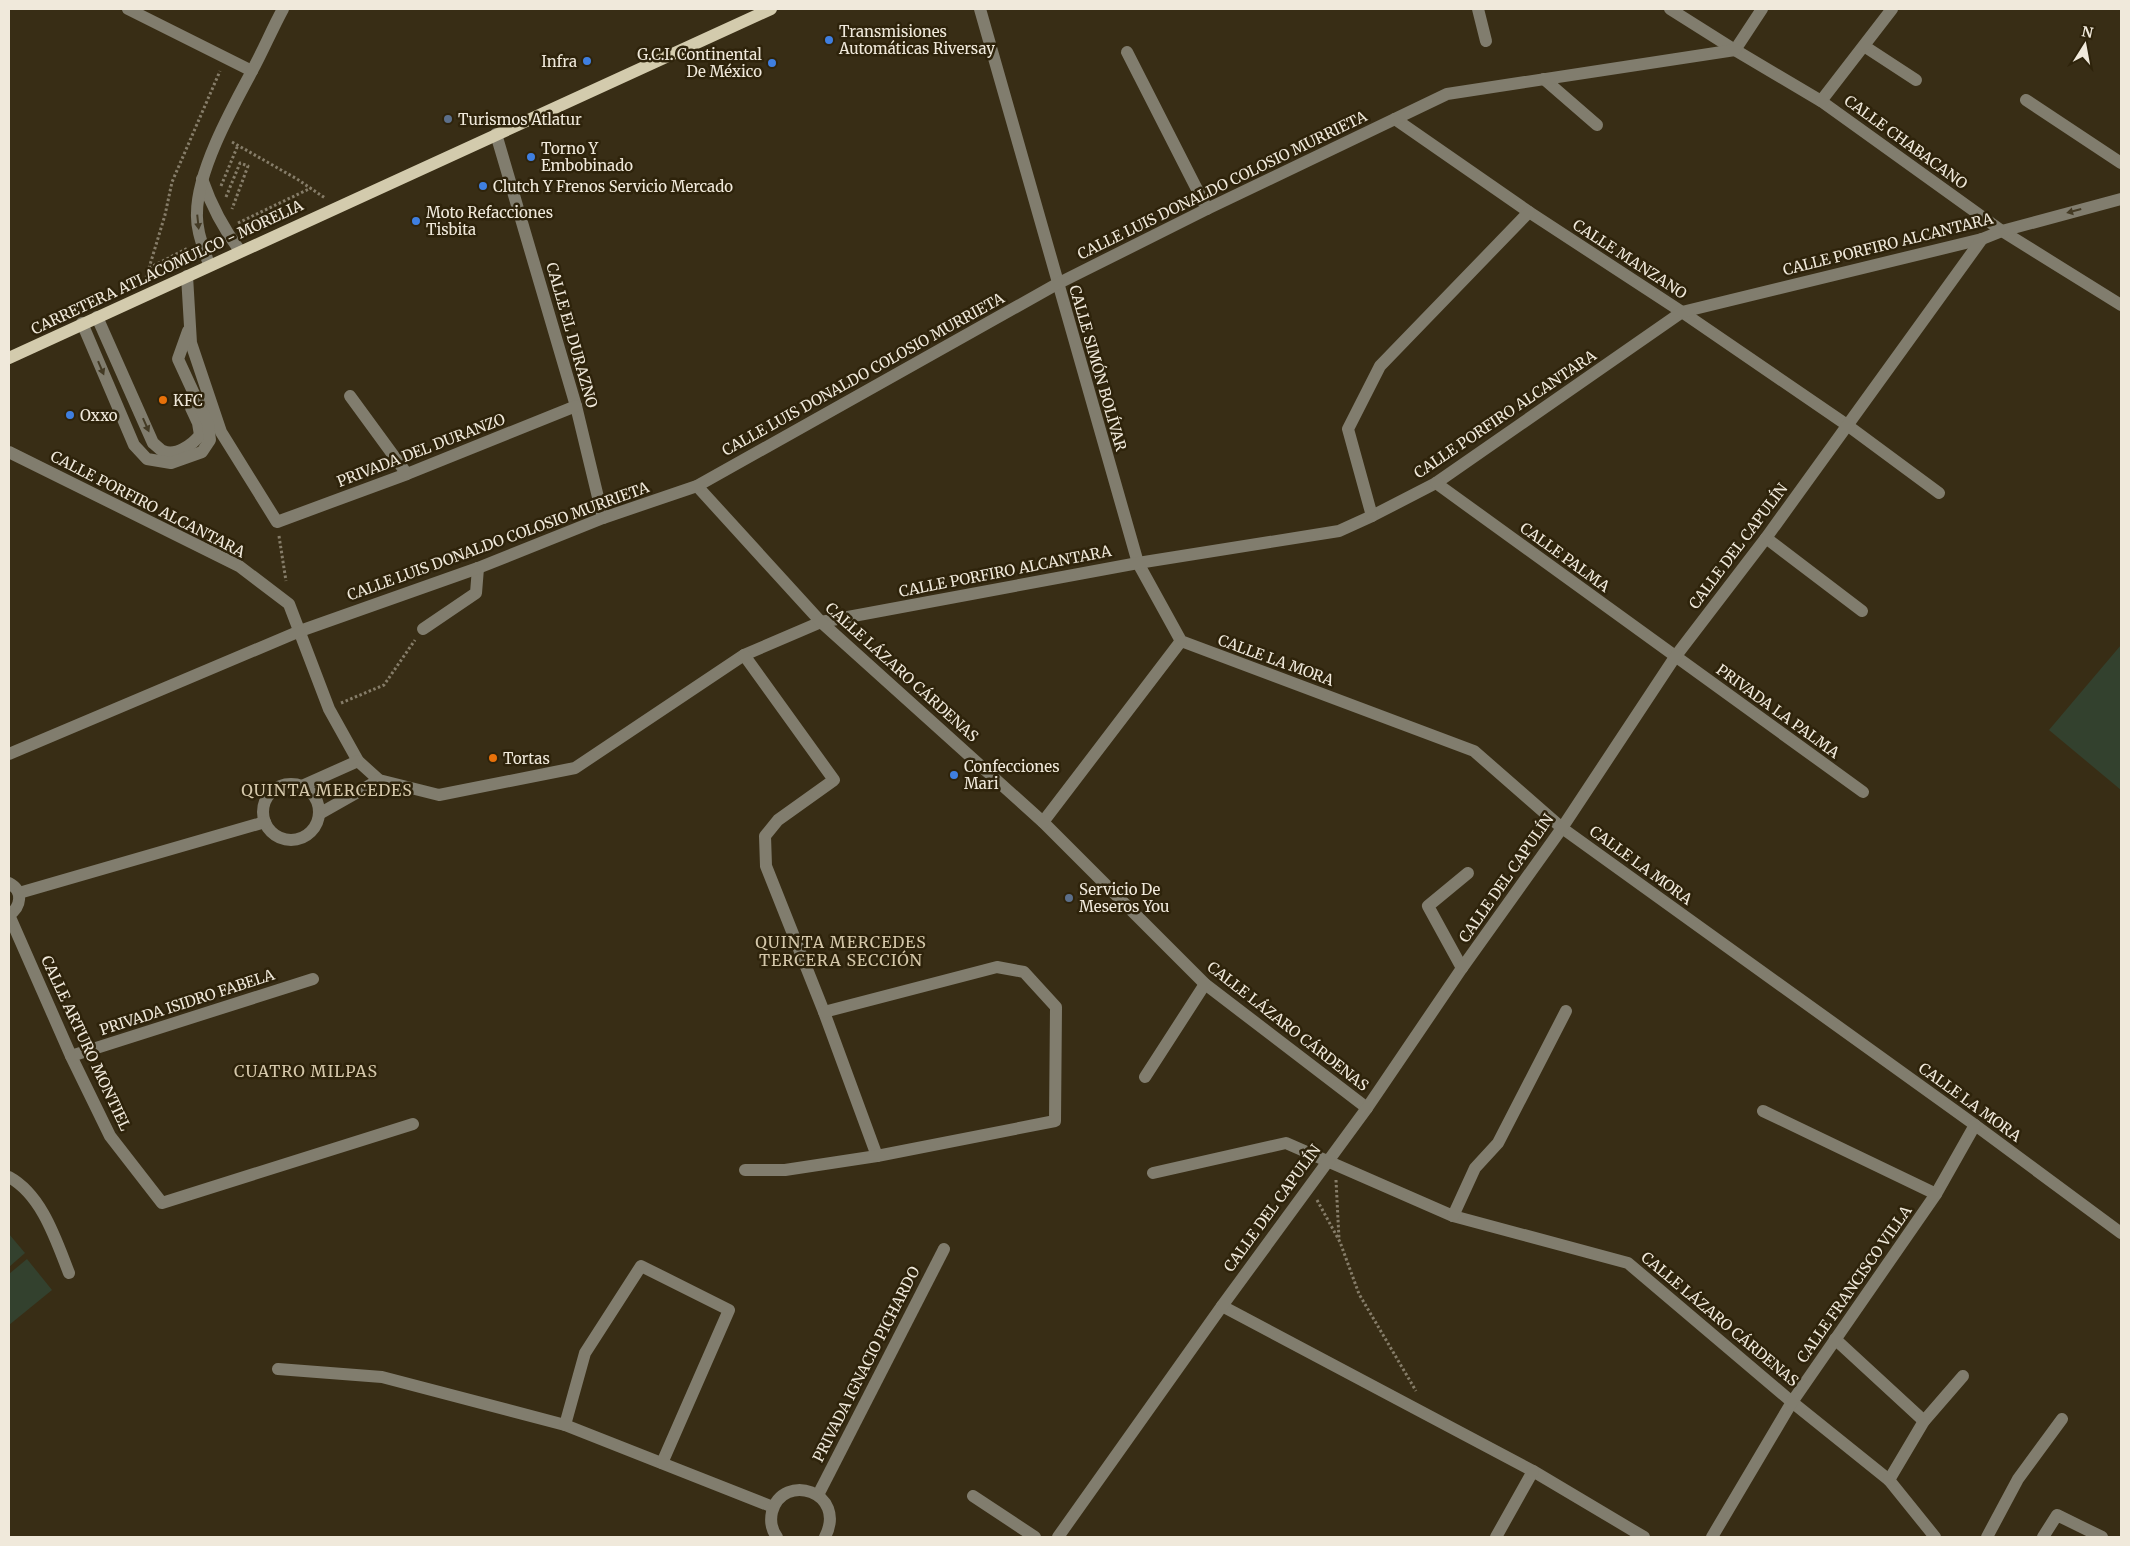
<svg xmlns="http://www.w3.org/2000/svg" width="2130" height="1546" viewBox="0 0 2130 1546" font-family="Merriweather,serif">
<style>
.green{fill:#33412e}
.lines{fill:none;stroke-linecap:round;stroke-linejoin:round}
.path{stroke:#867d69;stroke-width:3;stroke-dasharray:2.5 2.5;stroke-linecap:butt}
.minor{stroke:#817d6e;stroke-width:12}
.major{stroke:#d3cbad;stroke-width:12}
.oneway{fill:#433a24}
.shop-dot{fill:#3f7fe0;stroke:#2e230b;stroke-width:2}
.service-dot{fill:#5c6f8a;stroke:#2e230b;stroke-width:2}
.food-dot{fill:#e8710a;stroke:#2e230b;stroke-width:2}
.labels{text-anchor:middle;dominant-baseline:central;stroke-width:5;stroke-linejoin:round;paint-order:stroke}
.poi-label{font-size:15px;fill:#f0e9db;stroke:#2e230b;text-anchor:start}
.street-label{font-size:15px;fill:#f0e9db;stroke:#2e230b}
.neighbourhood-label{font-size:16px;letter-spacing:1px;fill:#d5c8ab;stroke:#2e230b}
</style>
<rect width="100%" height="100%" fill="#382d15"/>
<g class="green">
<path d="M 2121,645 L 2121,790 L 2049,730 Z"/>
<path d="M 9,1234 L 25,1253 L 9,1267 Z"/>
<path d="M 27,1259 L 52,1290 L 9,1325 L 9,1274 Z"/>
</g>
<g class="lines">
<g class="path">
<path d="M 232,142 L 297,179 L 325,198"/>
<path d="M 221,186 L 238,145"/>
<path d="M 226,197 L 240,163 L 248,166 L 232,209"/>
<path d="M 238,223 L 311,188"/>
<path d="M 149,268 L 188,248"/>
<path d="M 146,278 L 165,215 L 172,182 L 220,71"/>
<path d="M 279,536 L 286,581"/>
<path d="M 341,703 L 384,685 L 415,640"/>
<path d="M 1336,1180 L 1339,1239"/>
<path d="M 1317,1200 L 1340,1242 L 1359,1294 L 1416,1391"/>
</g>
<g class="minor">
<path d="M 128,9 L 252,71"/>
<path d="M 980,9 L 1138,563 L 1181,641 L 1474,751 L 1562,828 L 1975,1125 L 2121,1233"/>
<path d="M 1478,9 L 1486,41"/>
<path d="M 1670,9 L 1735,50 L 1821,101 L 2002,231 L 2121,305"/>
<path d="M 1864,46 L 1916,80"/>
<path d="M 1127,52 L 1207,209"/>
<path d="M 1544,79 L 1597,125"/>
<path d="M 2026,100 L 2121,163"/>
<path d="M 1821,101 L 1892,9"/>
<path d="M 1395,119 L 1529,212 L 1682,312 L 1847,425 L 1939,493"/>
<path d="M 496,134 L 576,406 L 603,518"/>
<path d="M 202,179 C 211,205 223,228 240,251"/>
<path d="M 209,265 C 204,248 196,231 197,213 C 197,171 232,108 252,71 C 263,51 272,29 283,9"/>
<path d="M 187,276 L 191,343 L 221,432 L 277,522 L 407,474 L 576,406"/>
<path d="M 97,317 L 153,443 C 156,445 160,450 163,451 C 176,457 193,444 200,435 L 198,423 L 191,408"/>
<path d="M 82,323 L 134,445 L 147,459 L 171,463 L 202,452 L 210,440 L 208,424 L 178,359 L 188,331"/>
<path d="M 350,396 L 407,474"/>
<path d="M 9,452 L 239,566 L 289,604 L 329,709 L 358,761 L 379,780 L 439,795 L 575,768 L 744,655 L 821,622 L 1138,563 L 1339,531 L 1372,516 L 1436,483 L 1682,312 L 1982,239 L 2002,231 L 2121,199"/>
<path d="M 1436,483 L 1863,792"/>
<path d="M 697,486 L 821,622 L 1043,822 L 1205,984 L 1367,1108"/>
<path d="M 1372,516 L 1348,429 L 1380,366 L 1529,212"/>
<path d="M 1766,538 L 1862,611"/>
<path d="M 423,629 L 476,593 L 478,568"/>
<path d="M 744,655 L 834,780 L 778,820 L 765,836 L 766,866 L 824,1012 L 877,1156"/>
<path d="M 9,754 L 300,631 L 478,568 L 603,518 L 697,486 L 1057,284 L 1207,209 L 1447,94 L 1735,50 L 1762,9"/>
<circle cx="291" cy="812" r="28"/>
<path d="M 302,786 L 358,761"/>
<path d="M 319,814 L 379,780"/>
<path d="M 1043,822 L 1181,641"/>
<path d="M 9,883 C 24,891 21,907 9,915"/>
<path d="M 19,893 L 265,822"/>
<path d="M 9,915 L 71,1056 L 110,1136 L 162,1203 L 413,1124"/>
<path d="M 1462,968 L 1428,906 L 1468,873"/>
<path d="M 71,1056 L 313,979"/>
<path d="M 1145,1077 L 1205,984"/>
<path d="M 1763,1111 L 1936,1194"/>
<path d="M 745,1170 L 785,1170 L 877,1156 L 1055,1121 L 1056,1007 L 1024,972 L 997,967 L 824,1012"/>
<path d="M 1153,1173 L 1286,1143 L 1453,1216 L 1628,1263 L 1792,1402 L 1889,1480 L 1935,1537"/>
<path d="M 9,1177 C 42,1195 56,1240 69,1273"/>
<path d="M 1453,1216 L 1475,1168 L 1498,1143 L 1566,1011"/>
<path d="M 1222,1306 L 1533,1471 L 1644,1537"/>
<path d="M 1835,1339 L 1924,1421"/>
<path d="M 278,1369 L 382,1377 L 565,1425 L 773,1507"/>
<path d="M 565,1425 L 585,1353 L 641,1266 L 729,1310 L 662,1463"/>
<path d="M 1889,1480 L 1924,1421 L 1963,1376"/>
<path d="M 818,1495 L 944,1249"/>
<path d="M 973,1496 L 1035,1537"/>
<path d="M 777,1537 C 771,1529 770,1521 772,1512 C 783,1471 848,1492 825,1537"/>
<path d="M 1058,1537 L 1222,1306 L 1367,1108 L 1462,968 L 1562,828 L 1675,657 L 1766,538 L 1982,239"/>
<path d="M 1496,1537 L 1533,1471"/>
<path d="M 1712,1537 L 1792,1402 L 1936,1194 L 1975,1125"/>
<path d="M 1987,1537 L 2018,1479 L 2062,1419"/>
<path d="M 2043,1537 L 2057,1515 L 2102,1537"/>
</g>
<path class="major" d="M 9,358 L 771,9"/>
</g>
<defs><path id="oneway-solid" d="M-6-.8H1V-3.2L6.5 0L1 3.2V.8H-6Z" transform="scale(1.25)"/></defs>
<g class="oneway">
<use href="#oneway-solid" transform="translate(2074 211) rotate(165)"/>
<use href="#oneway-solid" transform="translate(198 222) rotate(84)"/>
<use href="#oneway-solid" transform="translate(101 368) rotate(67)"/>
<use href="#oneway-solid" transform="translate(146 425) rotate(66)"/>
</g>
<g class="shop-dot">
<circle cx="829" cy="40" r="5"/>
<circle cx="587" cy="61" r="5"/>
<circle cx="772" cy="63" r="5"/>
<circle cx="531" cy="157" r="5"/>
<circle cx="483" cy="186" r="5"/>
<circle cx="416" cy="221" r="5"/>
<circle cx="70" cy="415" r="5"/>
<circle cx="954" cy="775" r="5"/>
</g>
<g class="service-dot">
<circle cx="448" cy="119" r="5"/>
<circle cx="1069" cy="898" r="5"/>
</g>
<g class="food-dot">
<circle cx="163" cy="400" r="5"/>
<circle cx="493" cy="758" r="5"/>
</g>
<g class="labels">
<g class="poi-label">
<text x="839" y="31">Transmisiones<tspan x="839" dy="17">Automáticas Riversay</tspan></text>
<text x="762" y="54" text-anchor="end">G.C.I. Continental<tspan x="762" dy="17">De México</tspan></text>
<text x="577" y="61" text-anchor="end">Infra</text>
<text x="458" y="119">Turismos Atlatur</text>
<text x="541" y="148">Torno Y<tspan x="541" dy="17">Embobinado</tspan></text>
<text x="493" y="186">Clutch Y Frenos Servicio Mercado</text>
<text x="426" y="212">Moto Refacciones<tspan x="426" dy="17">Tisbita</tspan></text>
<text x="173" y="400">KFC</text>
<text x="80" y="415">Oxxo</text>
<text x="503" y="758">Tortas</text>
<text x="964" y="766">Confecciones<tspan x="964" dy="17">Mari</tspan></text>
<text x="1079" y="889">Servicio De<tspan x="1079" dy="17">Meseros You</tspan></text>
</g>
<g class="street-label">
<text transform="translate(1906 142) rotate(36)">CALLE CHABACANO</text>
<text transform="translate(1222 185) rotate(-26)">CALLE LUIS DONALDO COLOSIO MURRIETA</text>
<text transform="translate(1888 244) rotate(-14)">CALLE PORFIRO ALCANTARA</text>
<text transform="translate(1630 259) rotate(33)">CALLE MANZANO</text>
<text transform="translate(167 267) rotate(-25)">CARRETERA ATLACOMULCO - MORELIA</text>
<text transform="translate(572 335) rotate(74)">CALLE EL DURAZNO</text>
<text transform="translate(1098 368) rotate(74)">CALLE SIMÓN BOLÍVAR</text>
<text transform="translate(863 374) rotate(-29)">CALLE LUIS DONALDO COLOSIO MURRIETA</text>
<text transform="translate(1505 414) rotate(-34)">CALLE PORFIRO ALCANTARA</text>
<text transform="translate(421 450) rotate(-21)">PRIVADA DEL DURANZO</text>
<text transform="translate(148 504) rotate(27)">CALLE PORFIRO ALCANTARA</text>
<text transform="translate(498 541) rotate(-20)">CALLE LUIS DONALDO COLOSIO MURRIETA</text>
<text transform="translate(1738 546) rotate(-53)">CALLE DEL CAPULÍN</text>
<text transform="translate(1565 557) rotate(36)">CALLE PALMA</text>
<text transform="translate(1005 571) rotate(-11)">CALLE PORFIRO ALCANTARA</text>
<text transform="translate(1276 660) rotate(20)">CALLE LA MORA</text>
<text transform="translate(902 672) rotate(42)">CALLE LÁZARO CÁRDENAS</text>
<text transform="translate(1778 711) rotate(36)">PRIVADA LA PALMA</text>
<text transform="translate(1641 865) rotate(36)">CALLE LA MORA</text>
<text transform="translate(1506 878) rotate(-55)">CALLE DEL CAPULÍN</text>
<text transform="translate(187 1002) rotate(-18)">PRIVADA ISIDRO FABELA</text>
<text transform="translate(1288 1026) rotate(38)">CALLE LÁZARO CÁRDENAS</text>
<text transform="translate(86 1043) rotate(65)">CALLE ARTURO MONTIEL</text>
<text transform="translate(1970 1102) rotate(36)">CALLE LA MORA</text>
<text transform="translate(1272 1208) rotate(-54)">CALLE DEL CAPULÍN</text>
<text transform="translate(1854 1284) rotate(-55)">CALLE FRANCISCO VILLA</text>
<text transform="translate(1720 1319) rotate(40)">CALLE LÁZARO CÁRDENAS</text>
<text transform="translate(866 1364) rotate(-63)">PRIVADA IGNACIO PICHARDO</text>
</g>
<g class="neighbourhood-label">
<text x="327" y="790">QUINTA MERCEDES</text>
<text x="841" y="942">QUINTA MERCEDES<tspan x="841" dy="18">TERCERA SECCIÓN</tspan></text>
<text x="306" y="1071">CUATRO MILPAS</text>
</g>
</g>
<rect width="2130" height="1546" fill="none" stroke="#f0e9db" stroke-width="20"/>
<g transform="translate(2085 45) rotate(11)" stroke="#2e230b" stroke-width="4" paint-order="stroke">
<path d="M0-4L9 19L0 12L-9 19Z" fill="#f0e9db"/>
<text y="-8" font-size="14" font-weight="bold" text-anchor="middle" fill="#f0e9db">N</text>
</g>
</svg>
